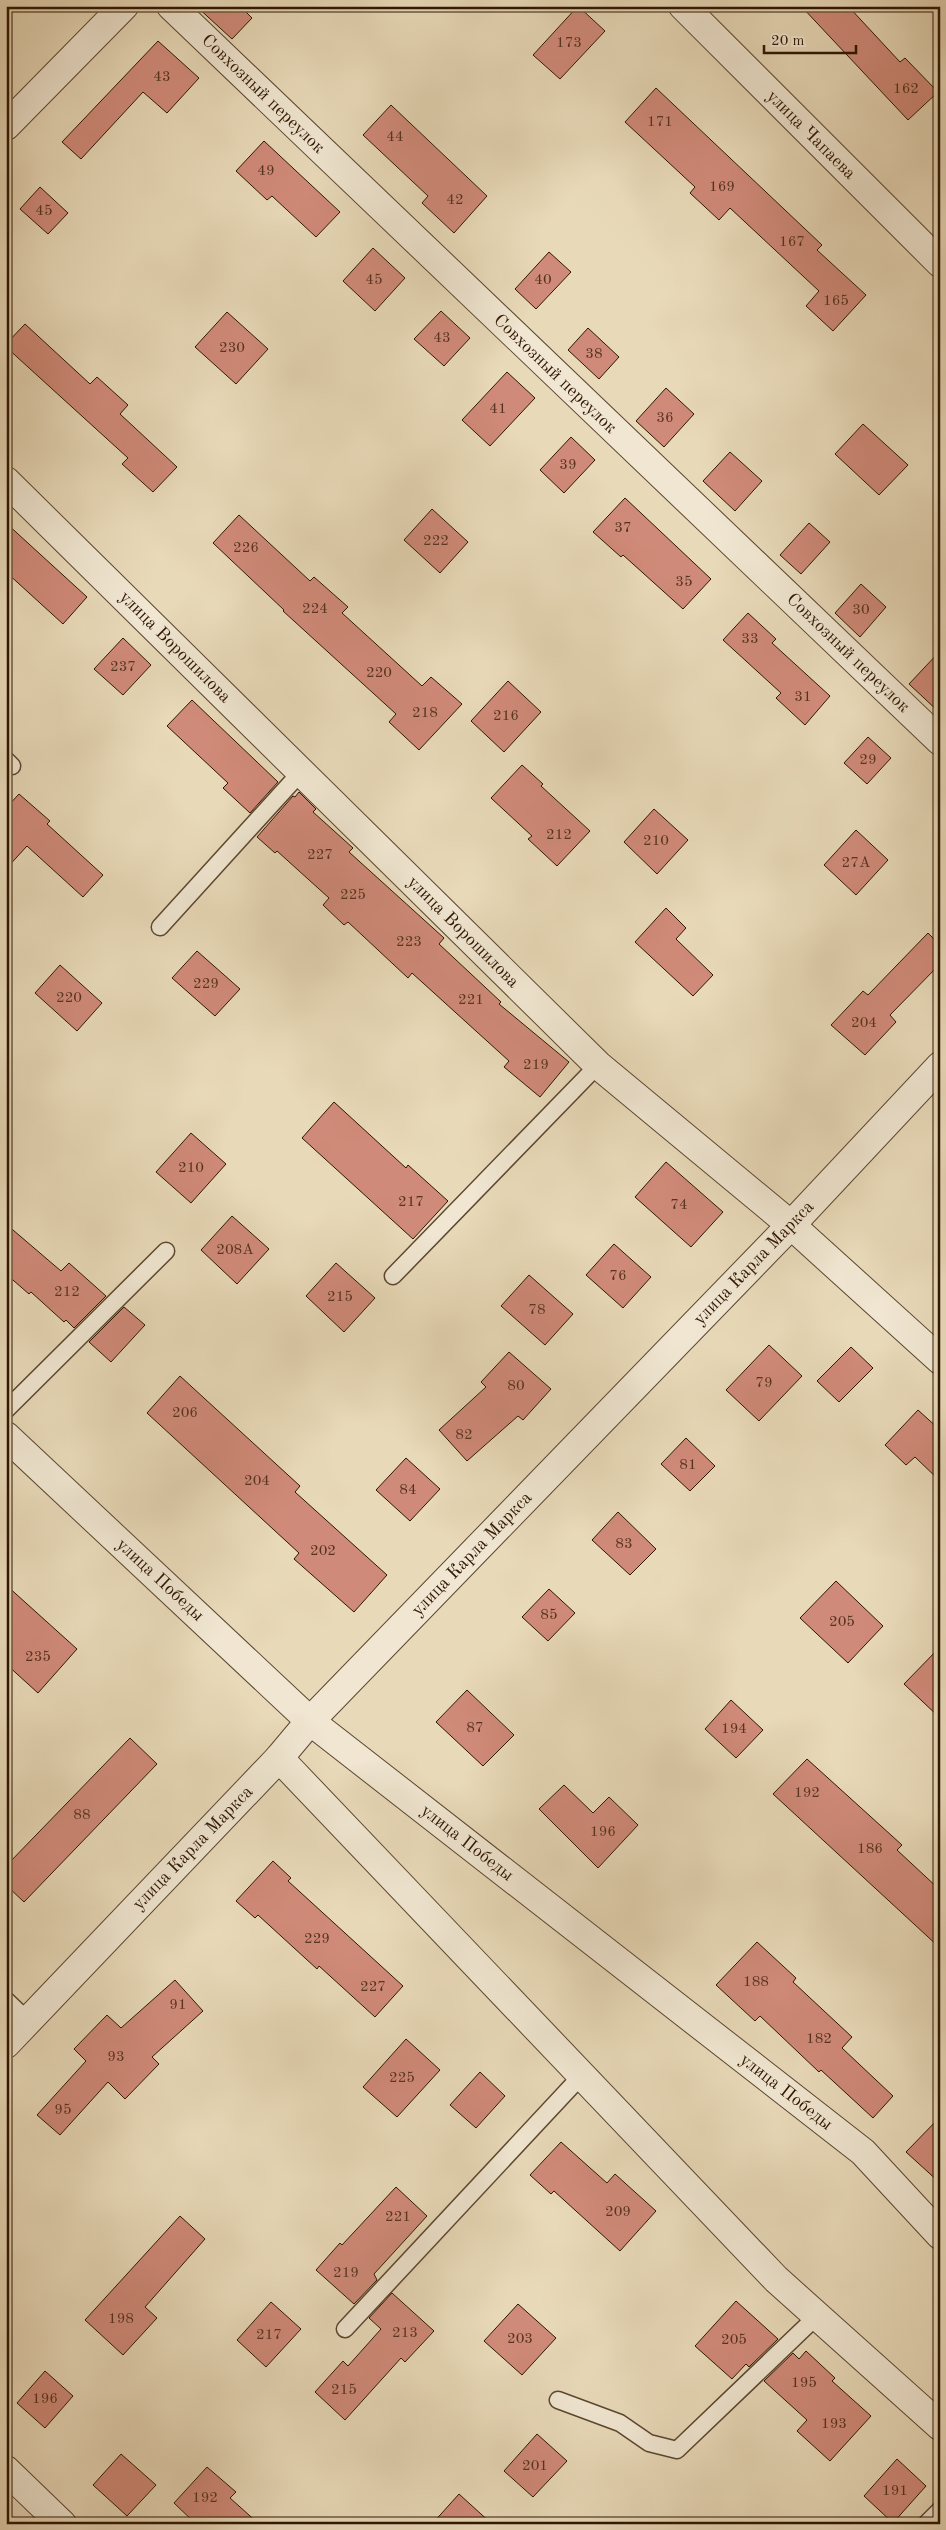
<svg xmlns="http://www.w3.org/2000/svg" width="946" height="2530" viewBox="0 0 946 2530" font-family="'Old Standard TT',serif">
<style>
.building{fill:#d08a79;stroke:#2e1602}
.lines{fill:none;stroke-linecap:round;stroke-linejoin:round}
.service-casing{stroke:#5c4730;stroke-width:19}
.minor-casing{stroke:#5c4730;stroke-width:30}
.service{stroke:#f0e6d1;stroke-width:16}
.minor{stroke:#f0e6d1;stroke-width:28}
.labels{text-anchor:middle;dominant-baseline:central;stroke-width:5;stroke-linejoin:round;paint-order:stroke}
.number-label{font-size:15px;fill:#563320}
.street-label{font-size:18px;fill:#2e1602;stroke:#f0e6d1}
</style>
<rect width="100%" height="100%" fill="#e8d9b8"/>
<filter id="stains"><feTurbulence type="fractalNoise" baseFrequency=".004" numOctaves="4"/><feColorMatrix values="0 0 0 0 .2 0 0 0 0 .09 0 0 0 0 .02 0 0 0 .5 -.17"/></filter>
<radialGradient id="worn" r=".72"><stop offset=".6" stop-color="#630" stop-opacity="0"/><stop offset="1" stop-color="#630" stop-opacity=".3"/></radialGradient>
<g class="building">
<path d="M 196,6 L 240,6 L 252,18 L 232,39 Z"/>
<path d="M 578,6 L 605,31 L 560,79 L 533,55 Z"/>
<path d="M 801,6 L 848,6 L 900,62 L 905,58 L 938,92 L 908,120 Z"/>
<path d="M 158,41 L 199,78 L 167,113 L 143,92 L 81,159 L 62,142 Z"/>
<path d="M 656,88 L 822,245 L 817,250 L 866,295 L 833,331 L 806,306 L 819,291 L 730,208 L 719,220 L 690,193 L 695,187 L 625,122 Z"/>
<path d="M 391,105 L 487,196 L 454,233 L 422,203 L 428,196 L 363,135 Z"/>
<path d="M 264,141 L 340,212 L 316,237 L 272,196 L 267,200 L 236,171 Z"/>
<path d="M 40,187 L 68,213 L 48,234 L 20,209 Z"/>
<path d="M 373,248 L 405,278 L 375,311 L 343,281 Z"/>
<path d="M 549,252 L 571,272 L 536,309 L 515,289 Z"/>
<path d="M 441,311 L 470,338 L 444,366 L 414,339 Z"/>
<path d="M 227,312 L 268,349 L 236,384 L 195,347 Z"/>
<path d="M 25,324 L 90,384 L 97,377 L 128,405 L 120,414 L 177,467 L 153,492 L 122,464 L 128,458 L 6,347 L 6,344 Z"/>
<path d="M 588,328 L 619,357 L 599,379 L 568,350 Z"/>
<path d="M 507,372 L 535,398 L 490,446 L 462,420 Z"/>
<path d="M 666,388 L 694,414 L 664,447 L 636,421 Z"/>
<path d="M 863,424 L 908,465 L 879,495 L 835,454 Z"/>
<path d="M 571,437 L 595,460 L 564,493 L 540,470 Z"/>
<path d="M 730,452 L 762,481 L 735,511 L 703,481 Z"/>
<path d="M 625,498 L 711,579 L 683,609 L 623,555 L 621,557 L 593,532 Z"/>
<path d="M 432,509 L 468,542 L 440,573 L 404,540 Z"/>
<path d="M 239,515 L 310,581 L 314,577 L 348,607 L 342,613 L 422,686 L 431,677 L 462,704 L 419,750 L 389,722 L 396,714 L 283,611 L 284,610 L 213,543 Z"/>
<path d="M 6,523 L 87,597 L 63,624 L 6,572 Z"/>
<path d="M 809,523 L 830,542 L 801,574 L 780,555 Z"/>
<path d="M 861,584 L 886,607 L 860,637 L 835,613 Z"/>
<path d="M 748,613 L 776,639 L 772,643 L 830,696 L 805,725 L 776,698 L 781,693 L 723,640 Z"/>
<path d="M 123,638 L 151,665 L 123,695 L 94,669 Z"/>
<path d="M 940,651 L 940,713 L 909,684 Z"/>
<path d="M 508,681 L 541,712 L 504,752 L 471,721 Z"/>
<path d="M 192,700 L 278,782 L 250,813 L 223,788 L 228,783 L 167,726 Z"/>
<path d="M 868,737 L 891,758 L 867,784 L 844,763 Z"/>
<path d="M 522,765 L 543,784 L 541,786 L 590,831 L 557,866 L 528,839 L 532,836 L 491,798 Z"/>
<path d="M 299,792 L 316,809 L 313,812 L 353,848 L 349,852 L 444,938 L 439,944 L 501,1002 L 499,1004 L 569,1062 L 540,1097 L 504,1067 L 509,1061 L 412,973 L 408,978 L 348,922 L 344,925 L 323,905 L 329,898 L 277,851 L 275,853 L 257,837 L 293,796 L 295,797 Z"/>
<path d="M 19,794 L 50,821 L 47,824 L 103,875 L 83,897 L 27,846 L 6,869 L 6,808 Z"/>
<path d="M 654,809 L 688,840 L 657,874 L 624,842 Z"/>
<path d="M 856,830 L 888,860 L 856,895 L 824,865 Z"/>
<path d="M 666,908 L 686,928 L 676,939 L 713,975 L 693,996 L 635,942 Z"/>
<path d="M 928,933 L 940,945 L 940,964 L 890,1015 L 896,1022 L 865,1055 L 831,1025 L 863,991 L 868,995 Z"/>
<path d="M 197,951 L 240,989 L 215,1016 L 172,978 Z"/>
<path d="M 60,965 L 102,1003 L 77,1031 L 35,993 Z"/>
<path d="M 334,1102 L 406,1168 L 408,1165 L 448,1201 L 413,1239 L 302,1138 Z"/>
<path d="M 191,1133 L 226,1164 L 191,1203 L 156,1172 Z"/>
<path d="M 666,1162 L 723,1212 L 691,1247 L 635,1197 Z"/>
<path d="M 232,1216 L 269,1249 L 237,1284 L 201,1250 Z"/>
<path d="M 6,1224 L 61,1271 L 69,1263 L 106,1296 L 74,1328 L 66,1320 L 64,1322 L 31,1292 L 29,1294 L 6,1274 Z"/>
<path d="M 614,1244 L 651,1277 L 623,1308 L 586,1275 Z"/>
<path d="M 336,1263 L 375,1298 L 344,1332 L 306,1296 Z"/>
<path d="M 529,1275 L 573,1314 L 545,1345 L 501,1306 Z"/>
<path d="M 124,1307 L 145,1325 L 111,1362 L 89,1342 Z"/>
<path d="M 769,1345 L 802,1376 L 759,1421 L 726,1390 Z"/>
<path d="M 851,1347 L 873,1368 L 839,1402 L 817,1381 Z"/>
<path d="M 509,1352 L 551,1389 L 523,1420 L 518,1416 L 467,1461 L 439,1430 L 486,1387 L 481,1382 Z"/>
<path d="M 180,1376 L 300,1486 L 295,1492 L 387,1575 L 354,1612 L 294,1559 L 299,1553 L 147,1413 Z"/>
<path d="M 918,1410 L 940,1430 L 940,1481 L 915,1457 L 906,1465 L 885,1445 Z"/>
<path d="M 686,1438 L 715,1466 L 690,1491 L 661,1464 Z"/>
<path d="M 406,1458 L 440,1489 L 410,1521 L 376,1490 Z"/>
<path d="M 618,1512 L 656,1549 L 630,1575 L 592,1540 Z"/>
<path d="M 836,1581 L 883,1626 L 848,1663 L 800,1618 Z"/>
<path d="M 6,1585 L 77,1649 L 38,1693 L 6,1664 Z"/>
<path d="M 549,1589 L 575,1613 L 548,1641 L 522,1617 Z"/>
<path d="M 940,1647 L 940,1718 L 904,1684 Z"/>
<path d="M 467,1690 L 514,1735 L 483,1766 L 436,1722 Z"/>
<path d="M 731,1700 L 763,1730 L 736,1758 L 705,1729 Z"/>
<path d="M 130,1738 L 157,1764 L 24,1902 L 6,1885 L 6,1866 Z"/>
<path d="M 807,1759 L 902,1845 L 897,1850 L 940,1890 L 940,1948 L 773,1794 Z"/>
<path d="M 564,1785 L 593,1813 L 609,1797 L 638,1825 L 598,1868 L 539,1809 Z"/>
<path d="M 273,1861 L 291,1878 L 288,1881 L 403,1986 L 375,2017 L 319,1966 L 317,1969 L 258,1915 L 255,1918 L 236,1901 Z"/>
<path d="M 757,1942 L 796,1978 L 793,1982 L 852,2037 L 842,2048 L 893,2096 L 873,2118 L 821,2070 L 819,2072 L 760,2016 L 755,2021 L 716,1985 Z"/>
<path d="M 175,1980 L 203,2011 L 152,2057 L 159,2064 L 125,2099 L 108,2082 L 60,2135 L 37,2115 L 86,2061 L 74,2049 L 107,2015 L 121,2028 Z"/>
<path d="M 406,2039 L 440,2070 L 397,2117 L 363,2087 Z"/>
<path d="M 480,2072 L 505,2096 L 476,2128 L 450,2105 Z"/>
<path d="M 940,2117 L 940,2183 L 906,2152 Z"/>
<path d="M 561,2142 L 607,2183 L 615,2174 L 656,2211 L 620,2251 L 554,2191 L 551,2194 L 530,2175 Z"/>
<path d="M 396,2187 L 427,2216 L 374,2274 L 377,2280 L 354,2304 L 316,2270 L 340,2243 L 342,2245 Z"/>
<path d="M 180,2216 L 205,2239 L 145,2307 L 157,2318 L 123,2355 L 85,2320 Z"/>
<path d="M 392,2293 L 434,2331 L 405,2362 L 401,2358 L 345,2420 L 315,2392 L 343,2361 L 348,2366 L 381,2329 L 369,2318 Z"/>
<path d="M 736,2301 L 778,2339 L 749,2367 L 746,2364 L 732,2379 L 695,2346 Z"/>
<path d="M 271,2302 L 301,2329 L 266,2367 L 237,2340 Z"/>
<path d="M 518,2304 L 556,2338 L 522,2375 L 484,2341 Z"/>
<path d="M 806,2351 L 835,2378 L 832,2381 L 871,2416 L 830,2461 L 797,2431 L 807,2420 L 764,2381 L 793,2353 L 799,2359 Z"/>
<path d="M 45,2371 L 73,2396 L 45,2428 L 17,2403 Z"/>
<path d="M 537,2434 L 567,2461 L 533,2497 L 504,2471 Z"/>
<path d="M 121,2454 L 156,2485 L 127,2516 L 93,2485 Z"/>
<path d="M 897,2459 L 926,2486 L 893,2523 L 864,2496 Z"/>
<path d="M 207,2467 L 236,2492 L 230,2498 L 259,2524 L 196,2524 L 174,2503 Z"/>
<path d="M 459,2494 L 492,2524 L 432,2524 Z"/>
</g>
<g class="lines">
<defs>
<g id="service">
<path d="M 6,760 L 12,766"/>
<path d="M 160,927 L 301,772"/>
<path d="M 393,1276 L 598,1065"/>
<path d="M 6,1410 L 166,1251"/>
<path d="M 6,2000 L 28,2021"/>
<path d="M 345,2329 L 582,2075"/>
<path d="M 558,2400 L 620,2423 L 649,2443 L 677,2450 L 817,2316"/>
<path d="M 926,2524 L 940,2510"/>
</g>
<g id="minor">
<path d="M 171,6 L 940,741"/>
<path d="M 683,6 L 940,263"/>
<path d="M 6,126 L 124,6"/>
<path d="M 6,481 L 598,1065 L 791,1225 L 940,1360"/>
<path d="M 6,1436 L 310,1721 L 863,2152 L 940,2235"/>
<path d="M 279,1758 L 776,2279 L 940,2426"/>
<path d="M 6,2044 L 279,1758 L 310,1721 L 791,1225 L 940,1066"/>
<path d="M 6,2470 L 62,2524"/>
</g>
</defs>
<use href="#service" class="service-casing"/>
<use href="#minor" class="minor-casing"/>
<use href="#service" class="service"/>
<use href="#minor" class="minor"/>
</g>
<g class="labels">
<g class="number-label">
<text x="569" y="43">173</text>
<text x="162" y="77">43</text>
<text x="906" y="89">162</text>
<text x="660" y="122">171</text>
<text x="395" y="137">44</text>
<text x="266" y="171">49</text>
<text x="722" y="187">169</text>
<text x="455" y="200">42</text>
<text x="44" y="211">45</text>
<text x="792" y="242">167</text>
<text x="374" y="280">45</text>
<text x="543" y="280">40</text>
<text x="836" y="301">165</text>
<text x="442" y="338">43</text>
<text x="232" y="348">230</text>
<text x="594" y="354">38</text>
<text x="498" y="409">41</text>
<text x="665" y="418">36</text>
<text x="568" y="465">39</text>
<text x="623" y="528">37</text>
<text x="436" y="541">222</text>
<text x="246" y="548">226</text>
<text x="684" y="582">35</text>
<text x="315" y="609">224</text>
<text x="861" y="610">30</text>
<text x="750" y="639">33</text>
<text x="123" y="667">237</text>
<text x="379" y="673">220</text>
<text x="803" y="697">31</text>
<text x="425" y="713">218</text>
<text x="506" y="716">216</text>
<text x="868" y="760">29</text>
<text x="559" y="835">212</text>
<text x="656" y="841">210</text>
<text x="320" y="855">227</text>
<text x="856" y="863">27А</text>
<text x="353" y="895">225</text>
<text x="409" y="942">223</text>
<text x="206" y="984">229</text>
<text x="69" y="998">220</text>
<text x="471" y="1000">221</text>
<text x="864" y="1023">204</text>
<text x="536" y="1065">219</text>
<text x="191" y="1168">210</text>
<text x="411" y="1202">217</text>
<text x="679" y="1205">74</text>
<text x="235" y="1250">208А</text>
<text x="618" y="1276">76</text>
<text x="67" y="1292">212</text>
<text x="340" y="1297">215</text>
<text x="537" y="1310">78</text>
<text x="764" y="1383">79</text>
<text x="516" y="1386">80</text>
<text x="185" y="1413">206</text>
<text x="464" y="1435">82</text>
<text x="688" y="1465">81</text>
<text x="257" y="1481">204</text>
<text x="408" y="1490">84</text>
<text x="624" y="1544">83</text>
<text x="323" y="1551">202</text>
<text x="549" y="1615">85</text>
<text x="842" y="1622">205</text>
<text x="38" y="1657">235</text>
<text x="475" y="1728">87</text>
<text x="734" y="1729">194</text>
<text x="807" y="1793">192</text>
<text x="82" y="1815">88</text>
<text x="603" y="1832">196</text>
<text x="870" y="1849">186</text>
<text x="317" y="1939">229</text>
<text x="756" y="1982">188</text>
<text x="373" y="1987">227</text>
<text x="178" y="2005">91</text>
<text x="819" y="2039">182</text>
<text x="116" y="2057">93</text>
<text x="402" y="2078">225</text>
<text x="63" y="2110">95</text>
<text x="618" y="2212">209</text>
<text x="398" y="2217">221</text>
<text x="346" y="2273">219</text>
<text x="121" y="2319">198</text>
<text x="405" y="2333">213</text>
<text x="269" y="2335">217</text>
<text x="520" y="2339">203</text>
<text x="734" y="2340">205</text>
<text x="804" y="2383">195</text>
<text x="344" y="2390">215</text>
<text x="45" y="2399">196</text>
<text x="834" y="2424">193</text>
<text x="535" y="2466">201</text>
<text x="895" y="2491">191</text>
<text x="205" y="2498">192</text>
</g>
<g class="street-label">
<text transform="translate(263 94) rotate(44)">Совхозный переулок</text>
<text transform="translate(811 135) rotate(45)">улица Чапаева</text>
<text transform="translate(555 374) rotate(44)">Совхозный переулок</text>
<text transform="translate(175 647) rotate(45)">улица Ворошилова</text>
<text transform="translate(848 653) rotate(44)">Совхозный переулок</text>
<text transform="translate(463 932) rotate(45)">улица Ворошилова</text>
<text transform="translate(754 1263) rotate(-46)">улица Карла Маркса</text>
<text transform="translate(472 1554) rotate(-46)">улица Карла Маркса</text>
<text transform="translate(160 1580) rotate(43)">улица Победы</text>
<text transform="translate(467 1843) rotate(38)">улица Победы</text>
<text transform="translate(193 1848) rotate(-46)">улица Карла Маркса</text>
<text transform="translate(786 2092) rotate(38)">улица Победы</text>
</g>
</g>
<rect width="946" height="2530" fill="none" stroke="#e8d9b8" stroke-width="25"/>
<rect x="8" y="8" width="931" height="2515" fill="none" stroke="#2e1602" stroke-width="2.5"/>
<rect x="12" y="12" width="921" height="2505" fill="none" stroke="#2e1602"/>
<path d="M764 45v8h92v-8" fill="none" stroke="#2e1602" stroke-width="2.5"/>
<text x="771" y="45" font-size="15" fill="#2e1602" stroke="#f0e6d1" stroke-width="4" paint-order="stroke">20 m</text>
<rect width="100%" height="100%" filter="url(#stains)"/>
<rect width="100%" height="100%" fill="url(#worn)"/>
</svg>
